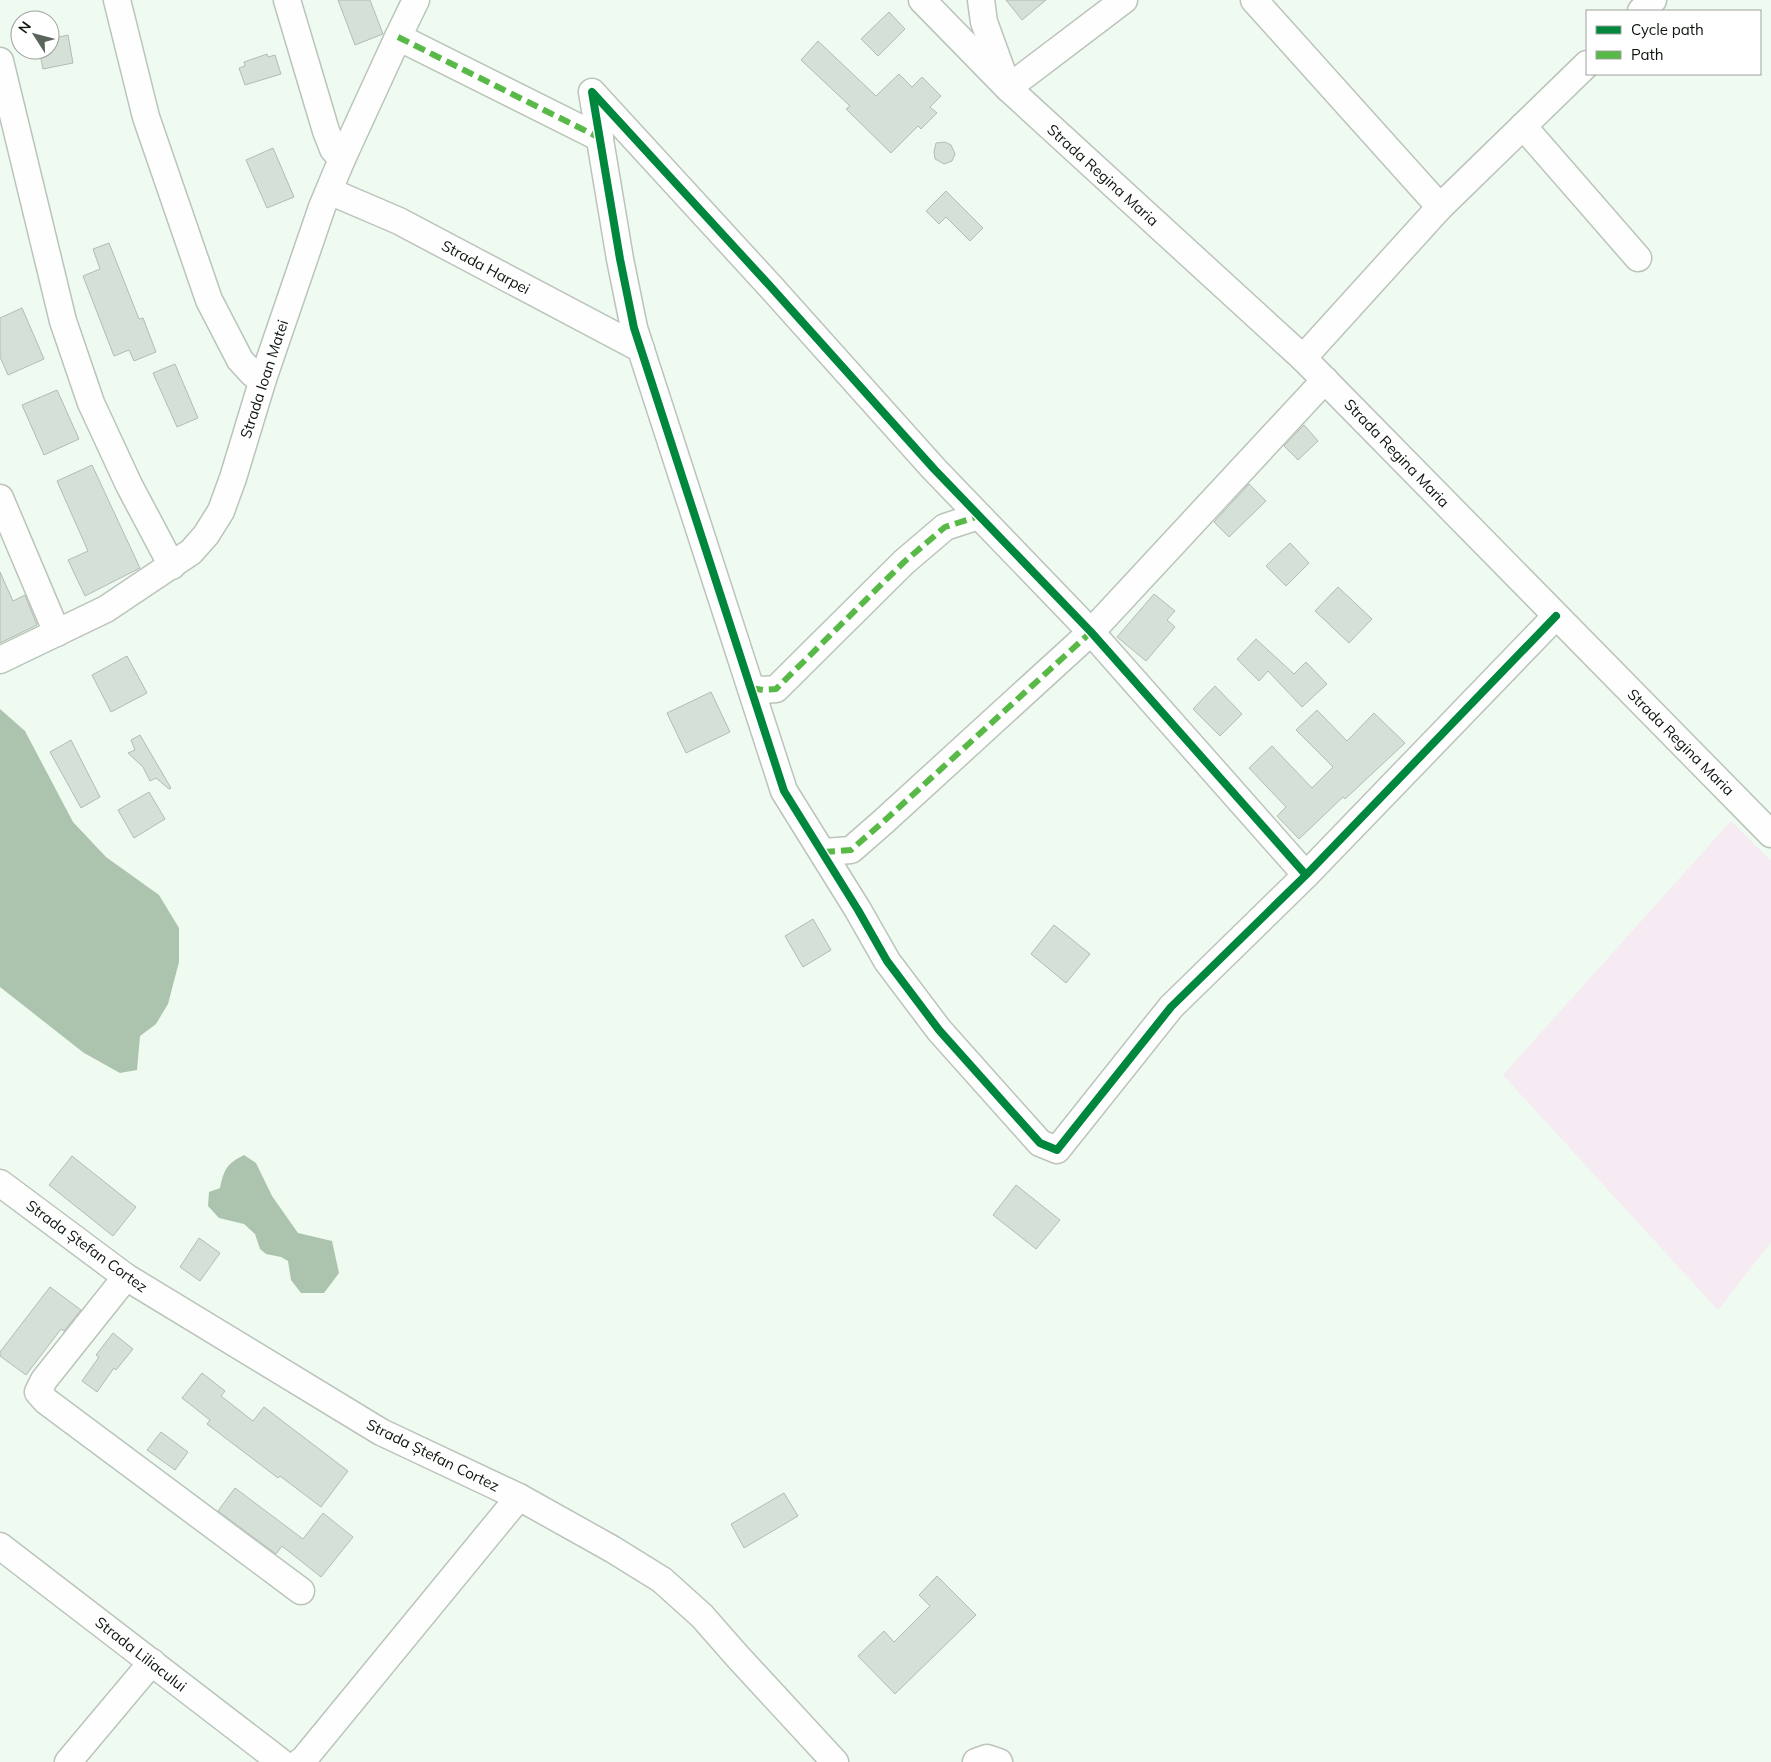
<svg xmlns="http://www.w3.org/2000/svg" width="1771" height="1762" viewBox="0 0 1771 1762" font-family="Mulish,sans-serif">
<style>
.green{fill:#f6eaf3}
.water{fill:#acc4ae}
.building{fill:#d5e0d6;stroke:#b4bcb4}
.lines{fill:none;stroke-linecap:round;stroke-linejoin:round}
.minor-casing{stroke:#bbc4bb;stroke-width:29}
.minor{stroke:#fdfefd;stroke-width:26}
.quiet{stroke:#58b947;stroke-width:6;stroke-dasharray:12 6;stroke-linecap:butt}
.cycleway-casing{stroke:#fff;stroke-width:11}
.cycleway{stroke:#00873e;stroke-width:8}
.labels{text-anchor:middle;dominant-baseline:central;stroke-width:4.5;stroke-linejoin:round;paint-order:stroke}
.street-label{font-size:15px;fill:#0d150d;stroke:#fff}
</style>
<rect width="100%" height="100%" fill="#effaf0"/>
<path class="green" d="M 1731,821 L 1771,861 L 1771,1242 L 1718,1310 L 1503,1075 Z"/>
<g class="water">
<path d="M 0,709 L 25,731 L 73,822 L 106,857 L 159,895 L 179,928 L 179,962 L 168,1004 L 156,1024 L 140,1036 L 137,1070 L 120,1073 L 84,1053 L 0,987 Z"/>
<path d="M 244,1155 L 256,1163 L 272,1196 L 298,1233 L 332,1241 L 339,1273 L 324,1293 L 301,1293 L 291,1280 L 288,1261 L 281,1257 L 266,1254 L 260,1249 L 255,1234 L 244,1224 L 219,1218 L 208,1206 L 209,1192 L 220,1188 C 224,1170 226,1164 244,1155 Z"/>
</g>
<g class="building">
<path d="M 338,0 L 370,0 L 383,34 L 355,45 Z"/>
<path d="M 1006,0 L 1046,0 L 1022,20 Z"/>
<path d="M 889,12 L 905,29 L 878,56 L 861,39 Z"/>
<path d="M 68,35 L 73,63 L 43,69 L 39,50 L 50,50 L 50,39 Z"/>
<path d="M 818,41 L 876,96 L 899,74 L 912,87 L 922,77 L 941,96 L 930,107 L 937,113 L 921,129 L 918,126 L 891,153 L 846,109 L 850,106 L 801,60 Z"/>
<path d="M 267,54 L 268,57 L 275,55 L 281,74 L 245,85 L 239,68 L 245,66 L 244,62 Z"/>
<path d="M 945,142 L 951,145 L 955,154 L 952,161 L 944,164 L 935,159 L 934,152 L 936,143 Z"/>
<path d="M 273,148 L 294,197 L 267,208 L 246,160 Z"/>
<path d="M 946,191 L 983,228 L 970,241 L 946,217 L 939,224 L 926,211 Z"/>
<path d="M 109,243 L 139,319 L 143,318 L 156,352 L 134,361 L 129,350 L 114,356 L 83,276 L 100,269 L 93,249 Z"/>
<path d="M 22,308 L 44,359 L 8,375 L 0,357 L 0,318 Z"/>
<path d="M 175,364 L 198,418 L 177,427 L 153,373 Z"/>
<path d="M 57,390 L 79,439 L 44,455 L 22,405 Z"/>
<path d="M 1304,425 L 1318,441 L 1298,460 L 1284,446 Z"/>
<path d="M 92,465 L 140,568 L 85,596 L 68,560 L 88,551 L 57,481 Z"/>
<path d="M 1249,484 L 1266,501 L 1229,537 L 1214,522 Z"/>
<path d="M 1290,543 L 1309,563 L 1286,586 L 1266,566 Z"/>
<path d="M 0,572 L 13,601 L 25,595 L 37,625 L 0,643 Z"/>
<path d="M 1338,587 L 1372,619 L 1349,643 L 1315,611 Z"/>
<path d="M 1154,594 L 1175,611 L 1167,620 L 1175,627 L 1146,661 L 1117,637 Z"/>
<path d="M 1256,639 L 1294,674 L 1306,662 L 1327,684 L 1302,707 L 1268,671 L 1259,681 L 1237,659 Z"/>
<path d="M 127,656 L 147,693 L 111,712 L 92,675 Z"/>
<path d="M 1215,686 L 1242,714 L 1220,736 L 1193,709 Z"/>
<path d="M 711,692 L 730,732 L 686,753 L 667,713 Z"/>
<path d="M 1317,710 L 1347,741 L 1374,713 L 1405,743 L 1345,799 L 1343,797 L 1299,839 L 1277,816 L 1286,807 L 1249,768 L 1272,746 L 1312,788 L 1333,767 L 1296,730 Z"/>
<path d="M 140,735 L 171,788 L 169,789 L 156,778 L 150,781 L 143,767 L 128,753 L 135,750 L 131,740 Z"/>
<path d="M 71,740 L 100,797 L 81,808 L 50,752 Z"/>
<path d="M 149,792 L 165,819 L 134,838 L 118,810 Z"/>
<path d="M 813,919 L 831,950 L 803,967 L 785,936 Z"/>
<path d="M 1054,925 L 1090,954 L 1066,983 L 1031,954 Z"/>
<path d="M 72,1156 L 136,1207 L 113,1236 L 49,1185 Z"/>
<path d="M 1016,1185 L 1060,1220 L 1036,1249 L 993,1215 Z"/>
<path d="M 199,1238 L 220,1253 L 200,1281 L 180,1267 Z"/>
<path d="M 50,1287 L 81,1310 L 64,1331 L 61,1329 L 26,1375 L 0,1356 L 0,1352 Z"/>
<path d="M 113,1333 L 133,1349 L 116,1370 L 114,1368 L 97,1392 L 82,1381 L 99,1357 L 96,1355 Z"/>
<path d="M 202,1373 L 225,1391 L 221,1396 L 253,1421 L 264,1407 L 348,1471 L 321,1507 L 280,1476 L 278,1478 L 207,1424 L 210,1420 L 182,1398 Z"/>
<path d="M 161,1432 L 188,1452 L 175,1470 L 147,1450 Z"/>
<path d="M 235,1488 L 303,1539 L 323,1513 L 353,1537 L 321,1577 L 282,1546 L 276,1554 L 218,1511 Z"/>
<path d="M 784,1493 L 798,1516 L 744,1548 L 731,1524 Z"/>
<path d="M 937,1576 L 976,1615 L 895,1694 L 858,1656 L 884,1631 L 894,1642 L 930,1606 L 919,1595 Z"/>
</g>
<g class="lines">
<defs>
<g id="minor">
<path d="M 117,0 L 146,117 L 209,300 L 240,360 L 253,374 L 263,379"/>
<path d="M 287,0 L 326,131 L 333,149 L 342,159"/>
<path d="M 922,0 L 1008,88 L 1124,0"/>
<path d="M 981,0 L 984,22 L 1008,88 L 1303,358 L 1771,834"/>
<path d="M 1254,0 L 1440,207 L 1303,358"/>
<path d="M 1641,11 L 1653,0"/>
<path d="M 398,37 L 600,138"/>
<path d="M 0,61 L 63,321 L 91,403 L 129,485 L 172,566"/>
<path d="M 1523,126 L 1638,258"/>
<path d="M 329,191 L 399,221 L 641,349"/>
<path d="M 1440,207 L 1587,64"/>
<path d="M 0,498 L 57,633"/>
<path d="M 0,660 L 106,609 L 191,552 L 206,535 L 221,511 L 233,478 L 263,379 L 322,207 L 342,159 L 398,37 L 416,0"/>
<path d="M 751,688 L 763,690 L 776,689 L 904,562 L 945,527 L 979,516"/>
<path d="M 823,852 L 851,850 L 883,822 L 1091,632 L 1325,380"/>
<path d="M 1306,875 L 1091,632 L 934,469 L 770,286 L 592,92 L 620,259 L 634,328 L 784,791 L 858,910 L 887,961 L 939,1030 L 1040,1143 L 1057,1150 L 1171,1007 L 1306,875 L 1556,616"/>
<path d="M 0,1183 L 126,1277 L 381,1432 L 519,1497 L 612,1549 L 662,1580 L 702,1616 L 738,1657 L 835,1762"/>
<path d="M 126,1277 L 44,1380 L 38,1392 L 46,1401 L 301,1591"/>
<path d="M 0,1546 L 281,1762"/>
<path d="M 68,1762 L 152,1662"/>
<path d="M 300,1762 L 304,1759 L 519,1497"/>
<path d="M 976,1762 L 987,1758 L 999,1762"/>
</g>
</defs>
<use href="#minor" class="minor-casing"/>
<use href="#minor" class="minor"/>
<g class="quiet">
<path d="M 398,37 L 600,138"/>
<path d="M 751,688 L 763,690 L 776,689 L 904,562 L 945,527 L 979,516"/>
<path d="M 823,852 L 851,850 L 883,822 L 1091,632 L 1089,630"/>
</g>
<defs>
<path id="cycleway" d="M 1306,875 L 1091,632 L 934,469 L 770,286 L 592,92 L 620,259 L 634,328 L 784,791 L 858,910 L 887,961 L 939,1030 L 1040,1143 L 1057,1150 L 1171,1007 L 1306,875 L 1556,616"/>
</defs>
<use href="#cycleway" class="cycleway-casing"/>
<use href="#cycleway" class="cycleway"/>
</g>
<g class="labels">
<g class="street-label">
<text transform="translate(1103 175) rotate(42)">Strada Regina Maria</text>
<text transform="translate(486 267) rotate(28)">Strada Harpei</text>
<text transform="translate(264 379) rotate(-72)">Strada Ioan Matei</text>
<text transform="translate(1397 453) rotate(46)">Strada Regina Maria</text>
<text transform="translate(1681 742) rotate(45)">Strada Regina Maria</text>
<text transform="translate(87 1246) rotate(36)">Strada Ștefan Cortez</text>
<text transform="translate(433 1455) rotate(26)">Strada Ștefan Cortez</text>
<text transform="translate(141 1654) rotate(38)">Strada Liliacului</text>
</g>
</g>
<rect x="1586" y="10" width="175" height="65" fill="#ffffff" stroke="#9ea19e"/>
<rect x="1596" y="26" width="25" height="8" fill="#00873e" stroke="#9ea19e"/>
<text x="1631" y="35" font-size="15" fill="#0d150d">Cycle path</text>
<rect x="1596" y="51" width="25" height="8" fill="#58b947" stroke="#9ea19e"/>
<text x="1631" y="60" font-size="15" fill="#0d150d">Path</text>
<g transform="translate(35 35) rotate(306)"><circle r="24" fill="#ffffff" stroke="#9ea19e"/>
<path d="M0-4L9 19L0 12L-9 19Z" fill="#5c655c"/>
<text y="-8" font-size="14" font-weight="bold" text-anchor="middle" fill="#0d150d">N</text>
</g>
</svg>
